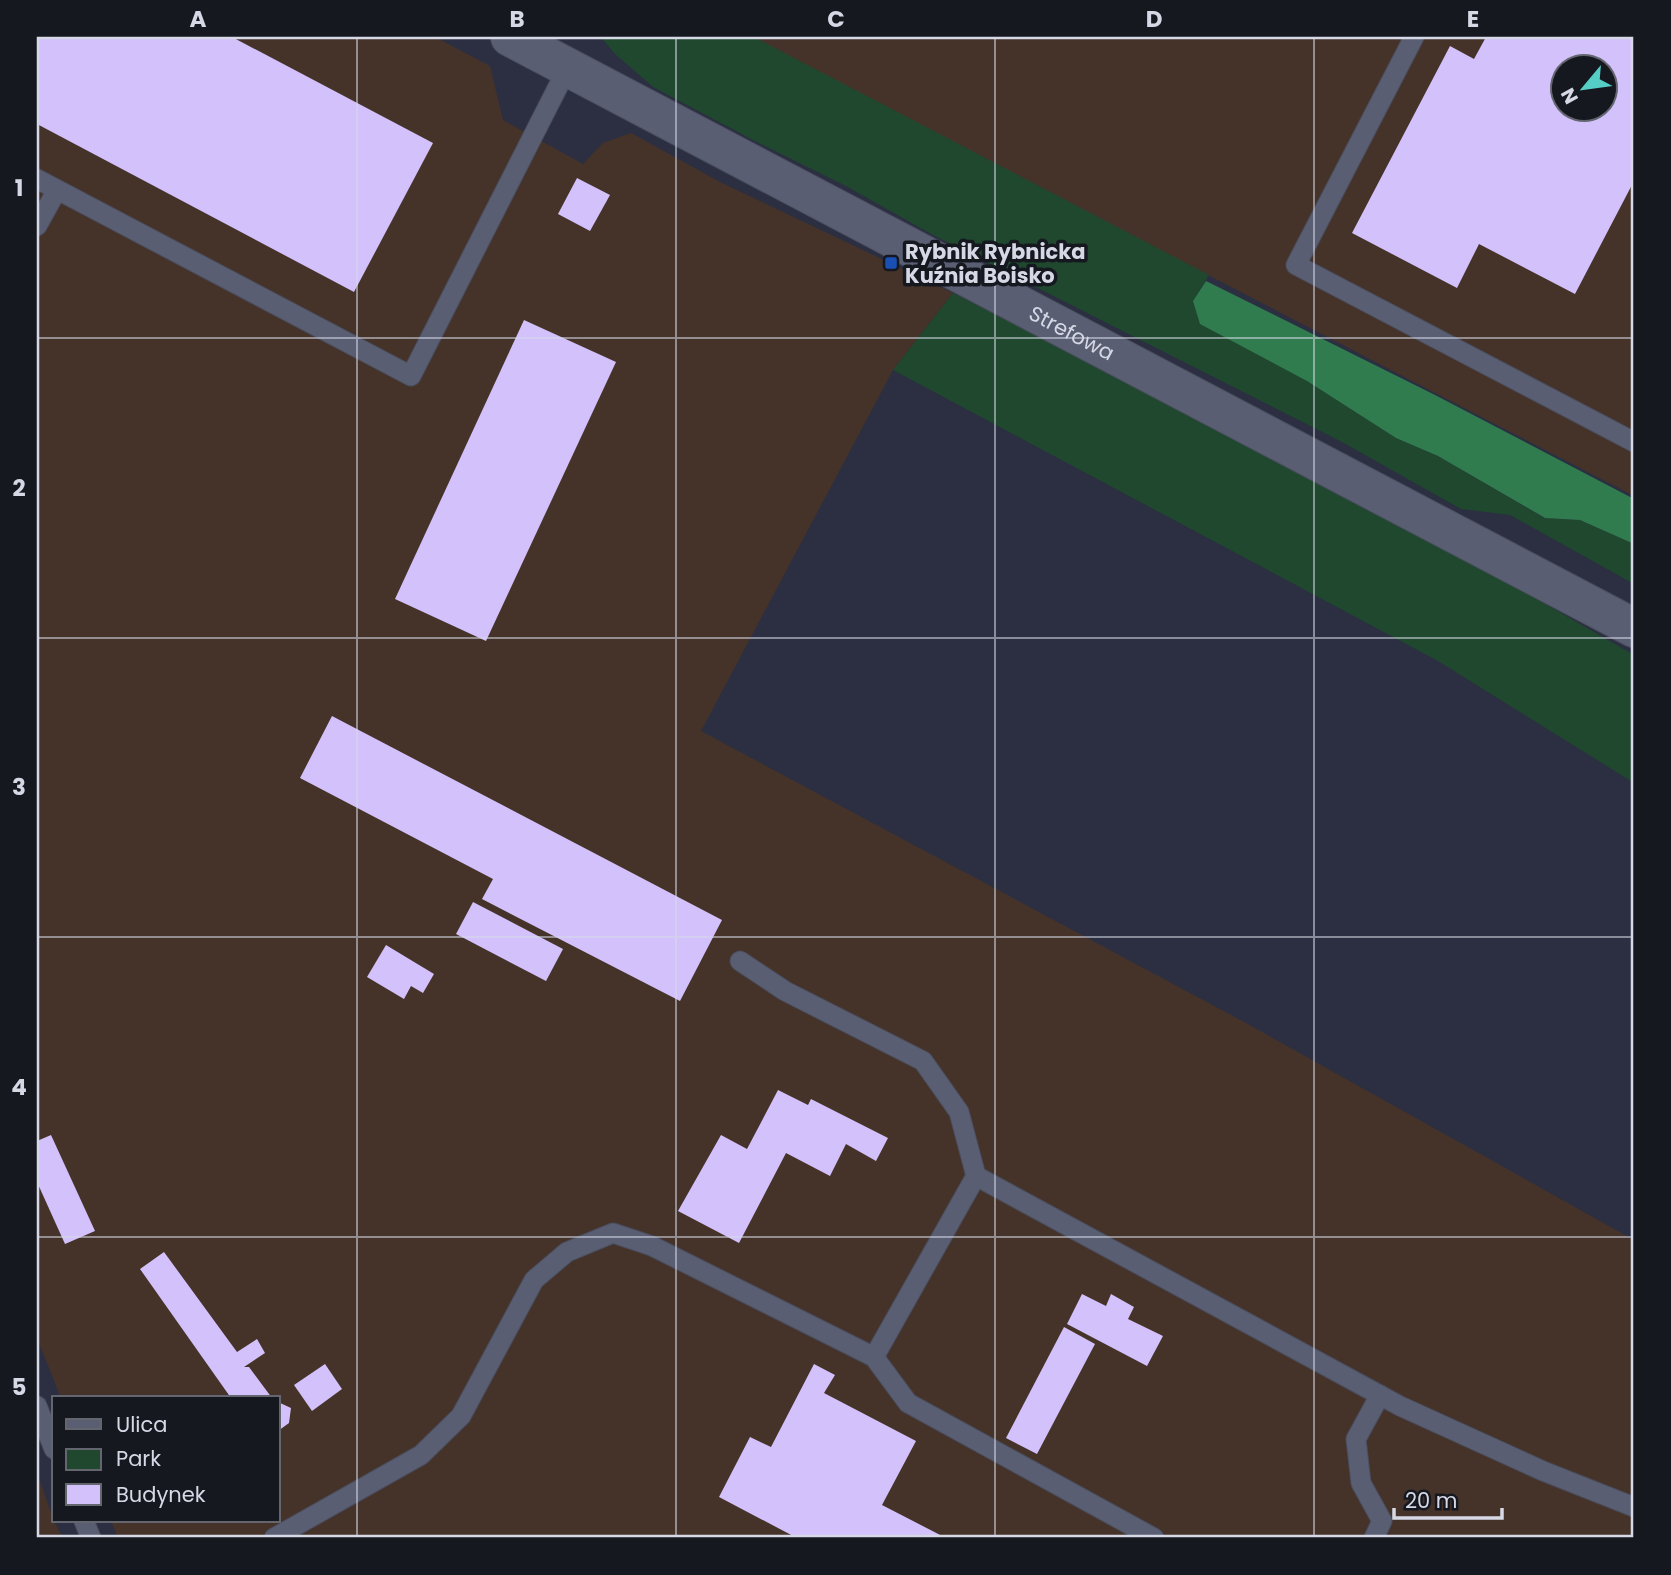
<svg xmlns="http://www.w3.org/2000/svg" width="1671" height="1575" viewBox="0 0 1671 1575" font-family="Poppins,sans-serif">
<style>
.industrial{fill:#45332a;fill-rule:evenodd}
.green{fill:#1f482f}
.forest{fill:#317c4f}
.building{fill:#d3c1fc;fill-rule:evenodd}
.lines{fill:none;stroke-linecap:round;stroke-linejoin:round}
.lane-casing{stroke:#4a4d5d;stroke-width:21}
.secondary-casing{stroke:#4a4d5d;stroke-width:40}
.lane{stroke:#595e73;stroke-width:19}
.secondary{stroke:#595e73;stroke-width:38}
.grid{fill:none;stroke:#d6d9e5;stroke-width:2;stroke-opacity:0.55}
.transit-dot{fill:#1a4fb4;stroke:#161820;stroke-width:2.5}
.labels{text-anchor:middle;dominant-baseline:central;stroke-width:7;stroke-linejoin:round;paint-order:stroke}
.poi-label{font-size:21px;font-weight:bold;fill:#d6d9e5;stroke:#161820;text-anchor:start}
.street-label{font-size:21px;fill:#d6d9e5;stroke:#161820}
.neatline{fill:none;stroke:#d6d9e5;stroke-width:2.5}
.grid-label{font-size:23px;text-anchor:middle;font-weight:bold;fill:#d6d9e5}
</style>
<rect width="100%" height="100%" fill="#2b2f41"/>
<g class="industrial">
<path d="M 37,37 L 435,37 L 490,66 L 503,120 L 583,164 L 603,143 L 631,133 L 720,182 L 953,293 L 893,370 L 701,731 L 1246,1023 L 1634,1240 L 1634,1538 L 118,1538 L 111,1521 L 278,1521 L 278,1398 L 61,1398 L 37,1338 Z"/>
<path d="M 752,37 L 1634,37 L 1634,496 L 834,81 ZM 1562,66 L 1604,66 L 1604,108 L 1562,108 Z"/>
<path d="M 37,1473 L 54,1521 L 63,1538 L 37,1538 Z"/>
</g>
<g class="green">
<path d="M 601,37 L 754,37 L 1209,275 L 1193,301 L 1307,381 L 1396,438 L 1438,456 L 1544,518 L 1580,520 L 1634,544 L 1634,584 L 1510,515 L 1461,509 L 1342,442 L 933,235 L 846,186 L 755,141 L 653,87 L 615,54 Z"/>
<path d="M 953,293 L 1387,513 L 1634,655 L 1634,783 L 1438,661 L 893,370 Z"/>
</g>
<path class="forest" d="M 1206,281 L 1435,395 L 1634,499 L 1634,544 L 1580,520 L 1545,518 L 1438,456 L 1396,438 L 1307,381 L 1200,324 L 1193,301 Z"/>
<g class="building">
<path d="M 37,37 L 232,37 L 433,143 L 354,292 L 37,124 Z"/>
<path d="M 1486,37 L 1634,37 L 1634,181 L 1575,294 L 1479,244 L 1457,288 L 1352,233 L 1450,46 L 1474,59 ZM 1562,66 L 1604,66 L 1604,108 L 1562,108 Z"/>
<path d="M 577,178 L 610,195 L 590,231 L 558,214 Z"/>
<path d="M 524,320 L 616,362 L 486,641 L 395,599 Z"/>
<path d="M 332,716 L 722,920 L 680,1001 L 482,899 L 493,879 L 300,778 Z"/>
<path d="M 473,902 L 563,949 L 546,981 L 456,934 Z"/>
<path d="M 386,945 L 434,974 L 423,993 L 411,986 L 404,999 L 367,977 Z"/>
<path d="M 778,1090 L 808,1105 L 811,1099 L 888,1138 L 876,1161 L 846,1144 L 830,1176 L 786,1153 L 739,1243 L 678,1211 L 721,1135 L 747,1149 Z"/>
<path d="M 51,1135 L 95,1231 L 65,1244 L 37,1182 L 37,1141 Z"/>
<path d="M 164,1252 L 237,1352 L 257,1339 L 265,1353 L 244,1367 L 249,1367 L 272,1398 L 231,1398 L 140,1269 Z"/>
<path d="M 1082,1294 L 1106,1306 L 1111,1294 L 1134,1307 L 1128,1319 L 1163,1336 L 1147,1366 L 1067,1324 Z"/>
<path d="M 1064,1327 L 1095,1344 L 1037,1454 L 1006,1438 Z"/>
<path d="M 325,1364 L 342,1389 L 312,1411 L 294,1385 Z"/>
<path d="M 814,1364 L 835,1375 L 824,1393 L 916,1441 L 882,1505 L 946,1538 L 797,1538 L 719,1497 L 750,1437 L 771,1447 Z"/>
<path d="M 278,1402 L 291,1408 L 289,1423 L 278,1431 Z"/>
</g>
<g class="lines">
<defs>
<g id="lane">
<path d="M 1414,37 L 1296,265 L 1634,442"/>
<path d="M 37,179 L 411,376 L 568,67"/>
<path d="M 37,226 L 57,190"/>
<path d="M 740,961 L 785,991 L 923,1061 L 959,1112 L 976,1176 L 874,1357"/>
<path d="M 976,1176 L 1400,1406 L 1543,1471 L 1634,1507"/>
<path d="M 37,1406 L 54,1449"/>
<path d="M 84,1521 L 91,1538"/>
<path d="M 274,1538 L 421,1455 L 461,1416 L 534,1280 L 567,1252 L 613,1233 L 652,1246 L 874,1357 L 908,1403 L 1154,1538"/>
<path d="M 1374,1538 L 1382,1521 L 1361,1483 L 1356,1439 L 1380,1395"/>
</g>
<g id="secondary">
<path id="s1" d="M 510,37 L 1634,628"/>
</g>
</defs>
<use href="#lane" class="lane-casing"/>
<use href="#secondary" class="secondary-casing"/>
<use href="#lane" class="lane"/>
<use href="#secondary" class="secondary"/>
</g>
<path class="grid" d="M 357,37 L 357,1538M 676,37 L 676,1538M 995,37 L 995,1538M 1314,37 L 1314,1538M 37,338 L 1634,338M 37,638 L 1634,638M 37,937 L 1634,937M 37,1237 L 1634,1237"/>
<rect class="transit-dot" x="884" y="256" width="14" height="14" rx="3.5"/>
<g class="labels">
<g class="poi-label">
<text x="905" y="251">Rybnik Rybnicka<tspan x="905" dy="24">Kuźnia Boisko</tspan></text>
</g>
<g class="street-label">
<text stroke="none"><textPath href="#s1" startOffset="635">Strefowa</textPath></text>
</g>
</g>
<rect width="1671" height="1575" fill="none" stroke="#161820" stroke-width="77"/>
<rect x="52" y="1396" width="228" height="126" fill="#161820" stroke="#63656f" stroke-width="2"/>
<rect x="66" y="1419" width="35" height="10" fill="#595e73" stroke="#63656f" stroke-width="2"/>
<text x="116" y="1432" font-size="21" fill="#d6d9e5">Ulica</text>
<rect x="66" y="1449" width="35" height="21" fill="#1f482f" stroke="#63656f" stroke-width="2"/>
<text x="116" y="1466" font-size="21" fill="#d6d9e5">Park</text>
<rect x="66" y="1484" width="35" height="21" fill="#d3c1fc" stroke="#63656f" stroke-width="2"/>
<text x="116" y="1502" font-size="21" fill="#d6d9e5">Budynek</text>
<g transform="translate(1584 88) rotate(241)"><circle r="33" fill="#161820" stroke="#63656f" stroke-width="2"/>
<path d="M0-5L12 26L0 18L-12 26Z" fill="#55cec5"/>
<text y="-10" font-size="19" font-weight="bold" text-anchor="middle" fill="#d6d9e5">N</text>
</g>
<path d="M1394 1508v10h108v-10" fill="none" stroke="#d6d9e5" stroke-width="3.5"/>
<text x="1405" y="1508" font-size="21" fill="#d6d9e5" stroke="#161820" stroke-width="5" paint-order="stroke">20 m</text>
<rect x="38" y="38" width="1594" height="1498" class="neatline"/>
<g class="grid-label">
<text x="198" y="27">A</text>
<text x="517" y="27">B</text>
<text x="836" y="27">C</text>
<text x="1154" y="27">D</text>
<text x="1473" y="27">E</text>
<text x="19" y="196">1</text>
<text x="19" y="496">2</text>
<text x="19" y="795">3</text>
<text x="19" y="1095">4</text>
<text x="19" y="1395">5</text>
</g>
</svg>
